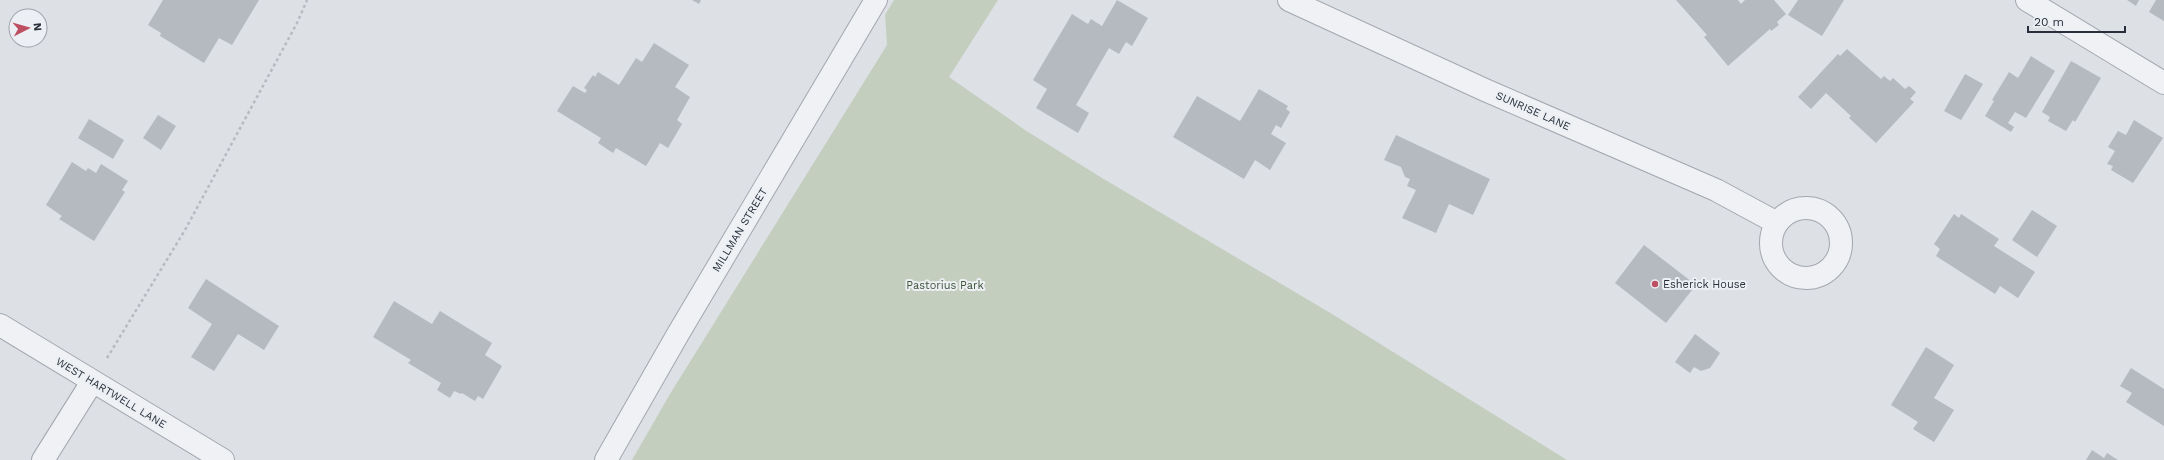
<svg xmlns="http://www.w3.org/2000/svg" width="2164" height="460" viewBox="0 0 2164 460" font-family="'Work Sans',sans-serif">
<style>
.green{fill:#c3cebf}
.building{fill:#b5bac1}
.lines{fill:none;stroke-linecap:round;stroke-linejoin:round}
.minor-casing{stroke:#a3a7ae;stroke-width:24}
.path{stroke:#b7bbc0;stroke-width:2.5;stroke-dasharray:3 3;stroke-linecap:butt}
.minor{stroke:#eff1f4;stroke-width:22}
.poi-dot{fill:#bd4f62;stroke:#eceff3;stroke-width:1.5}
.labels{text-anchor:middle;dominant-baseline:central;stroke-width:4;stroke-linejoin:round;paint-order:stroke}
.street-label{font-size:11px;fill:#282f3a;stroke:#eceff3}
.poi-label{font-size:11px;fill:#282f3a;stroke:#eceff3;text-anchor:start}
.park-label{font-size:11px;fill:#3d5437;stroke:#eceff3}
</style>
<rect width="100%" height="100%" fill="#dde0e5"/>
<path class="green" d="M 894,0 L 998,0 L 949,77 L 1025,130 L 1102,178 L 1332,314 L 1567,460 L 632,460 L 670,394 L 887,45 L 885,15 Z"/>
<g class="building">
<path d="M 163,0 L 259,0 L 232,45 L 219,38 L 204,63 L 160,36 L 161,33 L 148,25 Z"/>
<path d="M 692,0 L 701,0 L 699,4 Z"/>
<path d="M 1117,0 L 1148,18 L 1132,46 L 1126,42 L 1119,54 L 1109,48 L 1076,105 L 1089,113 L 1078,133 L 1036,108 L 1047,89 L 1033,80 L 1072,14 L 1088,24 L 1091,19 L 1102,26 Z"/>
<path d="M 1676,0 L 1738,0 L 1741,4 L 1745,0 L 1774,0 L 1786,14 L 1777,22 L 1779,25 L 1771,31 L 1770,29 L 1728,66 L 1704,37 L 1707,35 Z"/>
<path d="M 1798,0 L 1844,0 L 1822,36 L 1788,15 Z"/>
<path d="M 2127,0 L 2139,0 L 2136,6 Z"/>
<path d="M 2156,0 L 2164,0 L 2164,21 L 2149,12 Z"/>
<path d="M 654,43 L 689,65 L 675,87 L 690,97 L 677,120 L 682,124 L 668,148 L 660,143 L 646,166 L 616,148 L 613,153 L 598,143 L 601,138 L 557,111 L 573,86 L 585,93 L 587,90 L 584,88 L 593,75 L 595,77 L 598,72 L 619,85 L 636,58 L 642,62 Z"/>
<path d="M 1847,49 L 1881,79 L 1884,76 L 1890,81 L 1893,78 L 1905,89 L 1909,86 L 1916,92 L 1910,99 L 1914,102 L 1876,143 L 1849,118 L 1851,116 L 1826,93 L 1811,109 L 1798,97 L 1838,54 L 1840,56 Z"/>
<path d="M 2031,56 L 2055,71 L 2026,118 L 2015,112 L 2008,123 L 2014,127 L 2011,132 L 1985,116 L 1994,101 L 1992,100 L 2009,72 L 2018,78 Z"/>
<path d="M 2071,61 L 2101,78 L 2075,122 L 2073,120 L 2066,131 L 2048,121 L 2050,117 L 2042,112 Z"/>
<path d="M 1965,74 L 1983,84 L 1961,120 L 1944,111 Z"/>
<path d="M 1259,89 L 1288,106 L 1286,109 L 1290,112 L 1281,128 L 1276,125 L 1271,134 L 1286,143 L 1270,170 L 1255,160 L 1244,179 L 1173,137 L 1197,96 L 1240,121 Z"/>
<path d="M 158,115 L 176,126 L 161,150 L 143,138 Z"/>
<path d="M 89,119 L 124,140 L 113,159 L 78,138 Z"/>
<path d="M 2134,120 L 2163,138 L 2133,183 L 2111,170 L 2113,166 L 2107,164 L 2115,151 L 2108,147 L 2118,131 L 2126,135 Z"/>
<path d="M 1396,135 L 1490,179 L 1473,215 L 1449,204 L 1436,233 L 1402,218 L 1416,190 L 1407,186 L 1410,179 L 1405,177 L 1401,167 L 1384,160 Z"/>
<path d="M 72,162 L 86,171 L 88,168 L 96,173 L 101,164 L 128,181 L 122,190 L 125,192 L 94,241 L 59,219 L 62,216 L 46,205 Z"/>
<path d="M 2032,210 L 2057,226 L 2037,257 L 2012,240 Z"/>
<path d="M 1954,214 L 1959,218 L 1961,214 L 1999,239 L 1994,246 L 2035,272 L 2018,298 L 2000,286 L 1995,294 L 1936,256 L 1940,249 L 1934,244 Z"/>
<path d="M 1644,245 L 1696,285 L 1666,323 L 1615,283 Z"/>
<path d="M 206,279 L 279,326 L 264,350 L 238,334 L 214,371 L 191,357 L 212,324 L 188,308 Z"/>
<path d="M 394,301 L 432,324 L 440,311 L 492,343 L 485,355 L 502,366 L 483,399 L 478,396 L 475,401 L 462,393 L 461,394 L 454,391 L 450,398 L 437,390 L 441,383 L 408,363 L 411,360 L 373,337 Z"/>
<path d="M 1695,334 L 1720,353 L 1710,368 L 1701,371 L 1694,367 L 1690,373 L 1675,362 Z"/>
<path d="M 1926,347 L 1954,365 L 1934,398 L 1954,410 L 1934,442 L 1913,429 L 1918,422 L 1891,405 Z"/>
<path d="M 2131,368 L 2164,389 L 2164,426 L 2126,402 L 2132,393 L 2120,386 Z"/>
<path d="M 2092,450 L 2104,458 L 2107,453 L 2118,460 L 2086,460 Z"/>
</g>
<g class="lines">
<defs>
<g id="minor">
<path d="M 1289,0 L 1485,90 L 1716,190 L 1777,223"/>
<path d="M 2027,0 L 2164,83"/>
<circle cx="1806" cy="243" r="35"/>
<path d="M 0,325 L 223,460"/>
<path d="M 43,460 L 92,382"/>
<path d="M 606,460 L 678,334 L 876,0"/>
</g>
</defs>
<use href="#minor" class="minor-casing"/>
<path class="path" d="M 107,358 L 185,230 L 297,23 L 307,0"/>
<use href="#minor" class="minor"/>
</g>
<circle class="poi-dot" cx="1655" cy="284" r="4"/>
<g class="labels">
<g class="street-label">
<text transform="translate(1533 111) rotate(24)">SUNRISE LANE</text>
<text transform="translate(740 230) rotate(-59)">MILLMAN STREET</text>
<text transform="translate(111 393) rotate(31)">WEST HARTWELL LANE</text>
</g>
<g class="poi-label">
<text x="1663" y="284">Esherick House</text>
</g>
<g class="park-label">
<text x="945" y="285">Pastorius Park</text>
</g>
</g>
<g transform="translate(28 28) rotate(84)"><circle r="19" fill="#eceff3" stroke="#9ea2a9"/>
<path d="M0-3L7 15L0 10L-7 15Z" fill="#bd4f62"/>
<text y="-6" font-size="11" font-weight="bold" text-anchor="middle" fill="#282f3a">N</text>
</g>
<path d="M2028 26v6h97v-6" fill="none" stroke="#282f3a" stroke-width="2"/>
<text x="2034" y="26" font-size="12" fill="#282f3a" stroke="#eceff3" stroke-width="3" paint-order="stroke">20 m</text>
</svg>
